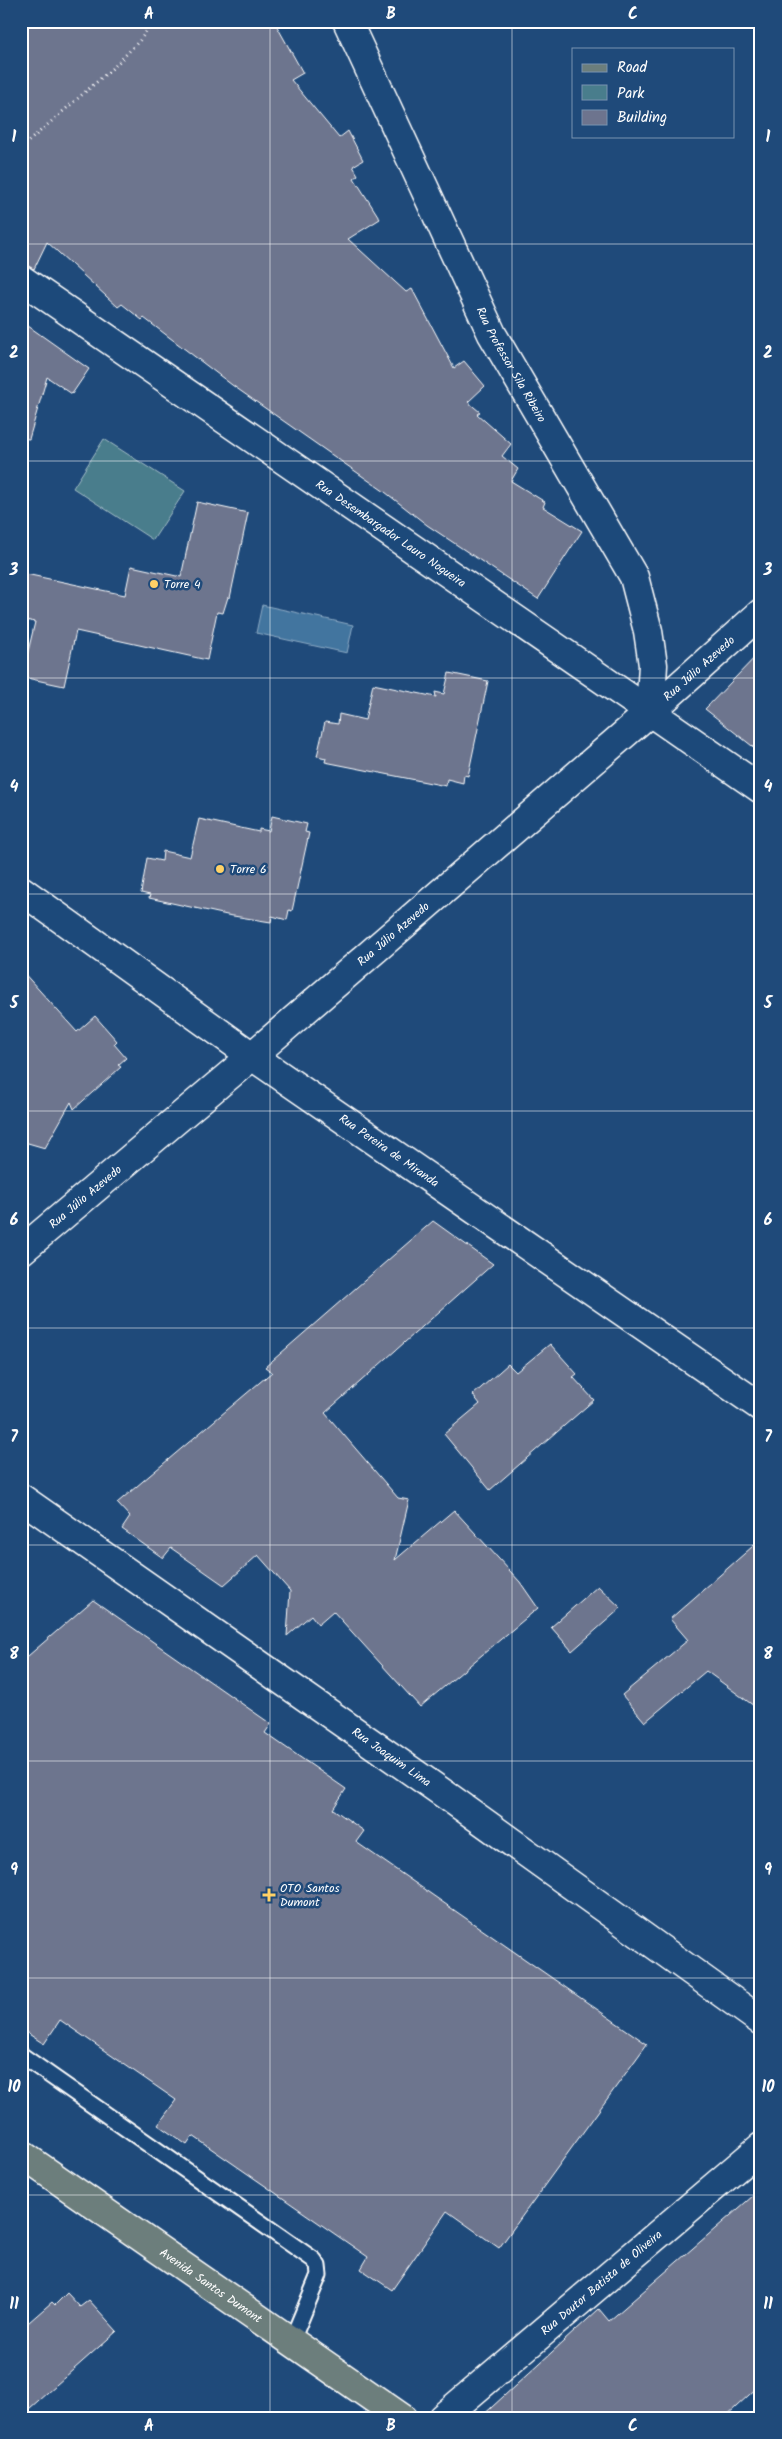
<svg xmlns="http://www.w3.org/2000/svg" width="782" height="2439" viewBox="0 0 782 2439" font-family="Kalam,sans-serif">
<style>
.green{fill:#497d8c;stroke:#a4bec6}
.water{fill:#43749f;stroke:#8eacc5}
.building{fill:#6d748e;stroke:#fff}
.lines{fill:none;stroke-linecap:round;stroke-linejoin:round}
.service-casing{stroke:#fff;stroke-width:19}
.minor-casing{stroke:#fff;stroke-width:31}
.tertiary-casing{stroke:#fff;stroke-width:31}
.primary-casing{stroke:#fff;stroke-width:31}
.path{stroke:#fff;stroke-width:3;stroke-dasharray:1 4;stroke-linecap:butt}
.service{stroke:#1f4a7a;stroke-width:15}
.minor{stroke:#1f4a7a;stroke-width:28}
.tertiary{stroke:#1f4a7a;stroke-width:28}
.primary{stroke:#6c7e7c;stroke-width:28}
.grid{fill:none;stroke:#fff;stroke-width:1;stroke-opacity:0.55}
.poi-dot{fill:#ffd166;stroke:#1f4a7a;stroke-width:2}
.labels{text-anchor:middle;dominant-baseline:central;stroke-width:5;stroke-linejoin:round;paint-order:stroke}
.street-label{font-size:12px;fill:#fff;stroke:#1f4a7a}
.poi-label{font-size:12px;fill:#fff;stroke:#1f4a7a;text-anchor:start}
.neatline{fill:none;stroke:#fff;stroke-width:2}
.grid-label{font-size:16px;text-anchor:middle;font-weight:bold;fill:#fff}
</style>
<rect width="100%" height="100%" fill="#1f4a7a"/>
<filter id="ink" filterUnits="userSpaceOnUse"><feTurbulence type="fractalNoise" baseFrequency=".02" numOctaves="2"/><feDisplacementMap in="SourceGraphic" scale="10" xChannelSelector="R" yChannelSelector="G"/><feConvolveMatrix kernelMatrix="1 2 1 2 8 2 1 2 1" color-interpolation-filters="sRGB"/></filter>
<g filter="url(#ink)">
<path class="green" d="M 104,439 L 185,491 L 153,540 L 73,488 Z"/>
<path class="water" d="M 262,605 L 353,625 L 347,653 L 256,633 Z"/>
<g class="building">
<path d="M 21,21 L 274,21 L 303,73 L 291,80 L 339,138 L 348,131 L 363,160 L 353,166 L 358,175 L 354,178 L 380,219 L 348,239 L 406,292 L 412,289 L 454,368 L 464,361 L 485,386 L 468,402 L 480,412 L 477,414 L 511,444 L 502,456 L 518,469 L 511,481 L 545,502 L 543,507 L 582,531 L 538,599 L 427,525 L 385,492 L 232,385 L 144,318 L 142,320 L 122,304 L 118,307 L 47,242 L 34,269 L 21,264 Z"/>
<path d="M 21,321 L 89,369 L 72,394 L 47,377 L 29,439 L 21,438 Z"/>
<path d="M 197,502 L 248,513 L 230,598 L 228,597 L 223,613 L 217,612 L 207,660 L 76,631 L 64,686 L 22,677 L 35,622 L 21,619 L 21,573 L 125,595 L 131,566 L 181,577 Z"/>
<path d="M 761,651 L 761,753 L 705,709 Z"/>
<path d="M 449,673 L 488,681 L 468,776 L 464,775 L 463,783 L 447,779 L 446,786 L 325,762 L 326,758 L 317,756 L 325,722 L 338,724 L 339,714 L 365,720 L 373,684 L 436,697 L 435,692 L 444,694 Z"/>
<path d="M 272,816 L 307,824 L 305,832 L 309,833 L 292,911 L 289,910 L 287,920 L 272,916 L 271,922 L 227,915 L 149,898 L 150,895 L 141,893 L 147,858 L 162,861 L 163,851 L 190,857 L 199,819 L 259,832 L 259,829 L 269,831 Z"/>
<path d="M 21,970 L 77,1032 L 95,1016 L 117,1041 L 114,1044 L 126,1058 L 118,1065 L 121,1067 L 74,1109 L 71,1102 L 45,1148 L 21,1141 Z"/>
<path d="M 433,1221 L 493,1264 L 325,1413 L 398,1498 L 409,1500 L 395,1560 L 454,1510 L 520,1582 L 538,1608 L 420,1707 L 333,1611 L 318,1624 L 311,1615 L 287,1636 L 290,1591 L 258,1555 L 224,1585 L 171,1548 L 163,1558 L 122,1529 L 130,1517 L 117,1503 L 272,1372 L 265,1367 Z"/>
<path d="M 550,1344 L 577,1374 L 573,1377 L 594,1400 L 490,1490 L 444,1434 L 480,1404 L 473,1395 L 508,1364 L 516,1372 Z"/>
<path d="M 761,1539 L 761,1711 L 706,1671 L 645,1722 L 622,1695 L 688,1640 L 670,1619 Z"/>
<path d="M 598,1586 L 621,1608 L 572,1651 L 551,1627 Z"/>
<path d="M 93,1600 L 271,1724 L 265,1733 L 346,1789 L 333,1809 L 364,1831 L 356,1842 L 647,2044 L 499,2248 L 447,2211 L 392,2290 L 361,2269 L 368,2257 L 193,2136 L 187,2145 L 158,2125 L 176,2100 L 60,2020 L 44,2044 L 21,2029 L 21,1662 Z"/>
<path d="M 761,2189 L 761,2384 L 724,2418 L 480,2418 L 599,2309 L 609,2321 Z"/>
<path d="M 67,2293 L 80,2307 L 89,2300 L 117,2331 L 21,2416 L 21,2329 L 52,2302 L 55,2305 Z"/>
</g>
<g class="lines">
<defs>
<path id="service" d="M 21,2055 L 314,2260 L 318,2266 L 319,2275 L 292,2340"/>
<g id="minor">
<path id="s1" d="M 21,279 L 650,712"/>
<path id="s2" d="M 21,890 L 252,1056 L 761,1407"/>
<path id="s3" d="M 21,1251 L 252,1056 L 650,712 L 761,613"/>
<path id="s4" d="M 21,1498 L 450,1798 L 761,2021"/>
<path id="s5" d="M 442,2418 L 761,2147"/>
</g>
<g id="tertiary">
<path id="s6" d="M 347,21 L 492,334 L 634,577 L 648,631 L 653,665 L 650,712 L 761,789"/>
</g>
<g id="primary">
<path id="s7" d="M 21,2154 L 402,2418"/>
</g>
</defs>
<use href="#service" class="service-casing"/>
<use href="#minor" class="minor-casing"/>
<use href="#tertiary" class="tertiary-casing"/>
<use href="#primary" class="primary-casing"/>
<path class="path" d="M 21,148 L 115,66 L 140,40 L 154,21"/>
<use href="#service" class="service"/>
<use href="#minor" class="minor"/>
<use href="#tertiary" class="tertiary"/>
<use href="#primary" class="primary"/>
</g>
</g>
<path class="grid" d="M 270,21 L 270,2418M 512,21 L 512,2418M 21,244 L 761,244M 21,461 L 761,461M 21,678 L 761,678M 21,894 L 761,894M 21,1111 L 761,1111M 21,1328 L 761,1328M 21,1545 L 761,1545M 21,1761 L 761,1761M 21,1978 L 761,1978M 21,2195 L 761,2195"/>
<g class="poi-dot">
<circle cx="154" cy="584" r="5"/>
<circle cx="220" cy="869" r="5"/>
<path d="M266.5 1887.5h5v5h5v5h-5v5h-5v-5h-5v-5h5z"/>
</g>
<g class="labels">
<g class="street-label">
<text stroke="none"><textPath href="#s6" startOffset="381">Rua Professor Sila Ribeiro</textPath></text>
<text stroke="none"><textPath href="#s1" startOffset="449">Rua Desembargador Lauro Nogueira</textPath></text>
<text stroke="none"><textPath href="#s3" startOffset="894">Rua Júlio Azevedo</textPath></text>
<text stroke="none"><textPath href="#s3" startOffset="489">Rua Júlio Azevedo</textPath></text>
<text stroke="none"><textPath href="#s2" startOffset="451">Rua Pereira de Miranda</textPath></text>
<text stroke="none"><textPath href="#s3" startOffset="84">Rua Júlio Azevedo</textPath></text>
<text stroke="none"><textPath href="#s4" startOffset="452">Rua Joaquim Lima</textPath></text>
<text stroke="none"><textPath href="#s5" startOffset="209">Rua Doutor Batista de Oliveira</textPath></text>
<text stroke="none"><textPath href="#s7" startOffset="231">Avenida Santos Dumont</textPath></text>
</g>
<g class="poi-label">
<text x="164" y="584">Torre 4</text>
<text x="230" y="869">Torre 6</text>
<text x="280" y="1888">OTO Santos<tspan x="280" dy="14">Dumont</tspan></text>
</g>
</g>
<rect width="782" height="2439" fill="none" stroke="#1f4a7a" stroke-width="55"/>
<rect x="572" y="48" width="162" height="90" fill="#1f4a7a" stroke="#7992af"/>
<rect x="582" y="64" width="25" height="8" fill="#6c7e7c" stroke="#7992af"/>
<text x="617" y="72" font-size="15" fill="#ffffff">Road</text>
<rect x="582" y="85" width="25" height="15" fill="#497d8c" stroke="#7992af"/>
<text x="617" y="98" font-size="15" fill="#ffffff">Park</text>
<rect x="582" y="110" width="25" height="15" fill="#6d748e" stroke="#7992af"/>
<text x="617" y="122" font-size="15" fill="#ffffff">Building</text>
<rect x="28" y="28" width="726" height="2384" class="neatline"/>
<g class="grid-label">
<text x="149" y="19">A</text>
<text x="391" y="19">B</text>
<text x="633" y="19">C</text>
<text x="14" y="142">1</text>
<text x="768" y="142">1</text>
<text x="14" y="358">2</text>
<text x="768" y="358">2</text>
<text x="14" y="575">3</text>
<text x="768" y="575">3</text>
<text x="14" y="792">4</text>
<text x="768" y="792">4</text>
<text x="14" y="1008">5</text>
<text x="768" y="1008">5</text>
<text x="14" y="1225">6</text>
<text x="768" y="1225">6</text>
<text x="14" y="1442">7</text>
<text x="768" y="1442">7</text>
<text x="14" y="1659">8</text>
<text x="768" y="1659">8</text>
<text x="14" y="1875">9</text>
<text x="768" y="1875">9</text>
<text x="14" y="2092">10</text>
<text x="768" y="2092">10</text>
<text x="14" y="2309">11</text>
<text x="768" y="2309">11</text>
<text x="149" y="2431">A</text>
<text x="391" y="2431">B</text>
<text x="633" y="2431">C</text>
</g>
</svg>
